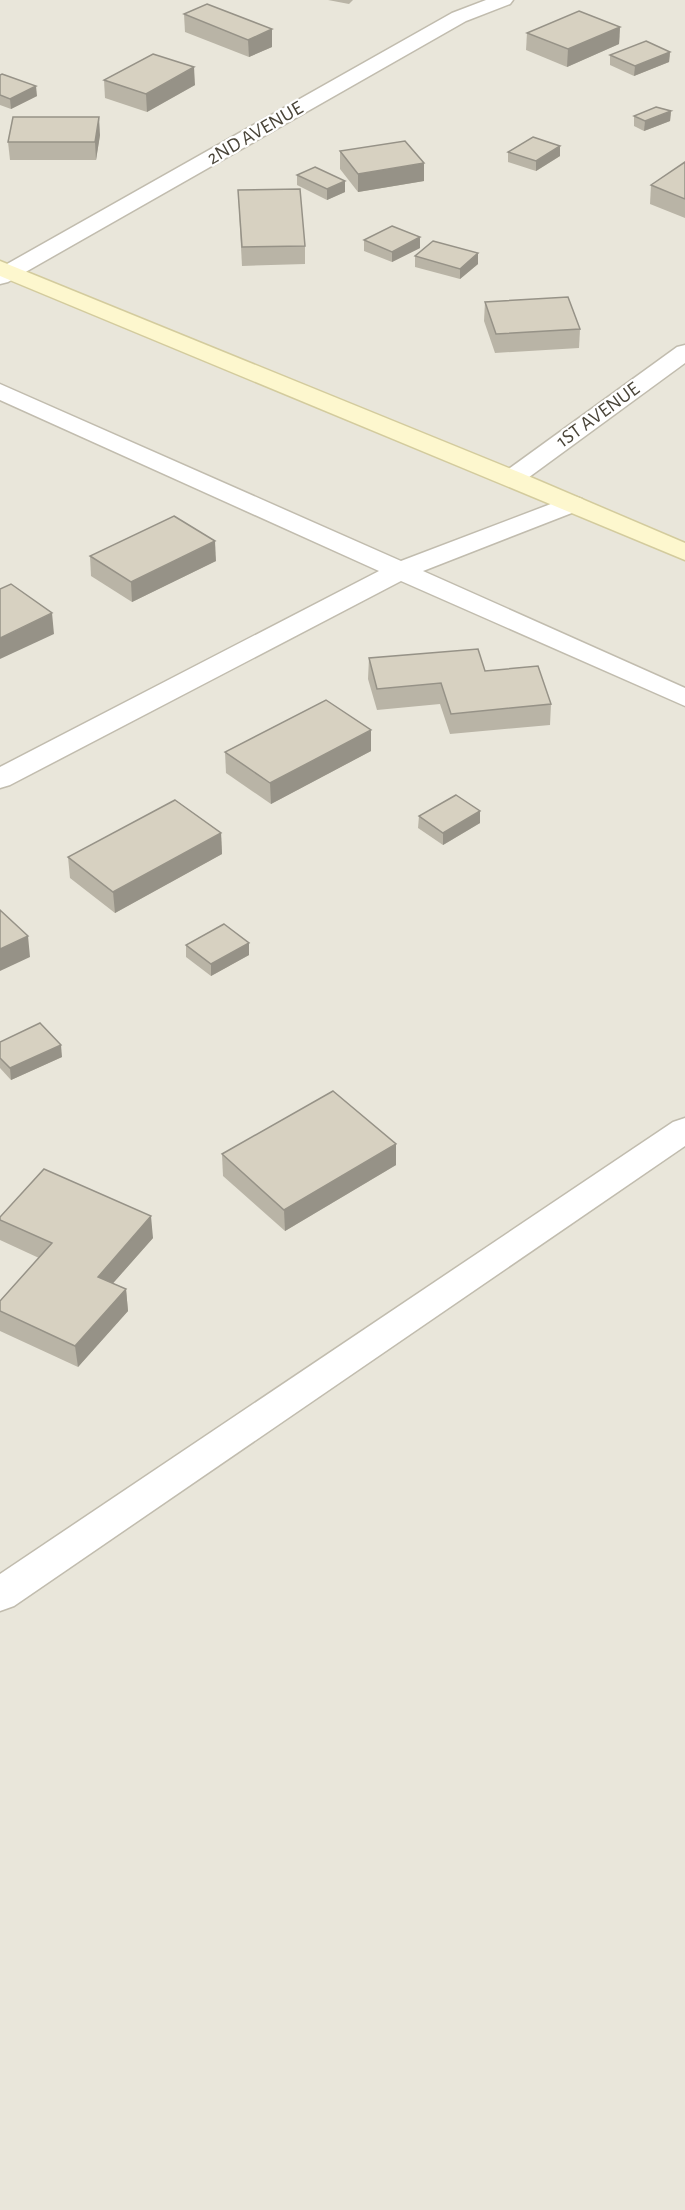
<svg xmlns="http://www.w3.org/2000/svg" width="685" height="2210" viewBox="0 0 685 2210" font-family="'Alegreya Sans',sans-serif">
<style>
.residential{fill:#e9e6da}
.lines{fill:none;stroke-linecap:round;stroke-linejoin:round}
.street-casing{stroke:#c1bcae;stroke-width:3}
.secondary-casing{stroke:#d3cb9d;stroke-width:3}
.street{fill:#fff;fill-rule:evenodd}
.secondary{fill:#fdf7ce;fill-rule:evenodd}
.wall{fill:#b9b4a6}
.shaded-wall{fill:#969287}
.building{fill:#d7d1c1;stroke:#969287;stroke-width:1.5}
.labels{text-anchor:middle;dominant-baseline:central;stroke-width:4.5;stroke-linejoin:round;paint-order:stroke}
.far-street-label{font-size:20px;fill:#4a4539;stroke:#fff}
</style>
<rect width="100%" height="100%" fill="#f5f3ec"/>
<rect class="residential" x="0" y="0" width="685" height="2210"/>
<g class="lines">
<defs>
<g id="street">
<path d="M 486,0 L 513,0 L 510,4 L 466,21 L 8,282 L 0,284 L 0,268 L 452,13 Z"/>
<path d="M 685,345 L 685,363 L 521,483 L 512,486 L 503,483 L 499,478 L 503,473 L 677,347 Z"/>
<path d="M 0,384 L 401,561 L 564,499 L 573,496 L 582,499 L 586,504 L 582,509 L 423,571 L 685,688 L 685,706 L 401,581 L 10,785 L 0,788 L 0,767 L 379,571 L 0,400 Z"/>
<path d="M 685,1118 L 685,1146 L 14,1606 L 0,1611 L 0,1574 L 673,1122 Z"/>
</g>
<path id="secondary" d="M 0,261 L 521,473 L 685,543 L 685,560 L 0,276 Z"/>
</defs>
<use href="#street" class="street-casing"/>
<use href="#secondary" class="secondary-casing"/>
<use href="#street" class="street"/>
<use href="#secondary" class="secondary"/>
</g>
<g class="wall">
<path d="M 328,0 L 353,0 L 349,4 Z"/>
<path d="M 184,14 L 272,47 L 249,57 L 185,32 Z"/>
<path d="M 620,27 L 619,44 L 567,67 L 526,50 L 527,33 Z"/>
<path d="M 670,52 L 669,62 L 634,76 L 610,65 L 610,55 Z"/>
<path d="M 0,75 L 37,96 L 11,109 L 0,105 Z"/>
<path d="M 104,80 L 195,85 L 147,112 L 105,98 Z"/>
<path d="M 671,111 L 670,121 L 644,131 L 634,126 L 634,116 Z"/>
<path d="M 100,135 L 96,160 L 10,160 L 8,142 Z"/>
<path d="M 340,151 L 424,181 L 358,192 L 340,169 Z"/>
<path d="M 508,152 L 560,156 L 536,171 L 508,162 Z"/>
<path d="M 685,162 L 685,218 L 650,204 L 651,185 Z"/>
<path d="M 297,175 L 345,192 L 327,200 L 297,185 Z"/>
<path d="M 238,190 L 305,246 L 305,264 L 242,266 Z"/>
<path d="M 420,237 L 420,248 L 392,262 L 364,251 L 364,240 Z"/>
<path d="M 415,256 L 478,264 L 460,279 L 415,267 Z"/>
<path d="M 485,302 L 580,329 L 579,348 L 495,353 L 484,321 Z"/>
<path d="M 90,556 L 216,561 L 132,602 L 91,576 Z"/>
<path d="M 369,658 L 551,704 L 550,725 L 450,734 L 440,704 L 377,710 L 368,679 Z"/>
<path d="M 371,730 L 371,751 L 271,804 L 226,773 L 225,752 Z"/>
<path d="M 480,811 L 480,823 L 443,845 L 418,828 L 419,816 Z"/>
<path d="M 221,833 L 222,854 L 115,913 L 70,878 L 68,857 Z"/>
<path d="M 186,945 L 249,955 L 211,976 L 186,957 Z"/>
<path d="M 0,1042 L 62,1057 L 11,1080 L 0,1068 Z"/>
<path d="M 396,1144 L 396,1165 L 285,1231 L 223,1176 L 222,1154 Z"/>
<path d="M 0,1217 L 153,1238 L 113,1283 L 126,1289 L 128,1311 L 78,1367 L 0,1331 L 0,1301 L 39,1258 L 0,1240 Z"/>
</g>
<g class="shaded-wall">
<path d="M 620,27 L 619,44 L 567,67 L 568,49 Z"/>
<path d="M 272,29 L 272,47 L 249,57 L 248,40 Z"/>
<path d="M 670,52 L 669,62 L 634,76 L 635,66 Z"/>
<path d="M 194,67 L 195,85 L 147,112 L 146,94 Z"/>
<path d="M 36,86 L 37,96 L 11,109 L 10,99 Z"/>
<path d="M 671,111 L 670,121 L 644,131 L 645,121 Z"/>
<path d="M 99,117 L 100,135 L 96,160 L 95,142 Z"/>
<path d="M 560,146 L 560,156 L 536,171 L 536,161 Z"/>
<path d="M 424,163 L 424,181 L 358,192 L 358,174 Z"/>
<path d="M 345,181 L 345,192 L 327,200 L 327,189 Z"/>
<path d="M 420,237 L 420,248 L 392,262 L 392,252 Z"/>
<path d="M 478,253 L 478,264 L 460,279 L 460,269 Z"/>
<path d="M 215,541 L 216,561 L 132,602 L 131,582 Z"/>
<path d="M 52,613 L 54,634 L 0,659 L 0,638 Z"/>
<path d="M 371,730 L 371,751 L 271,804 L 270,783 Z"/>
<path d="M 480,811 L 480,823 L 443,845 L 443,833 Z"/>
<path d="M 221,833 L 222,854 L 115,913 L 113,892 Z"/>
<path d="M 28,936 L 30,957 L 0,971 L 0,949 Z"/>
<path d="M 249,943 L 249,955 L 211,976 L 211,964 Z"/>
<path d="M 61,1045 L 62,1057 L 11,1080 L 10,1068 Z"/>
<path d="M 396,1144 L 396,1165 L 285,1231 L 284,1210 Z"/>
<path d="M 151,1216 L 153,1238 L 100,1298 L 98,1277 Z"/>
<path d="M 126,1289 L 128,1311 L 78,1367 L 75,1346 Z"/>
</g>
<g class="building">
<path d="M 207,4 L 272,29 L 248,40 L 184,14 Z"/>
<path d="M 579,11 L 620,27 L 568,49 L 527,33 Z"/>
<path d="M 646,41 L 670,52 L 635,66 L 610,55 Z"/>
<path d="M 153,54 L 194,67 L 146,94 L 104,80 Z"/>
<path d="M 2,74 L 36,86 L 10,99 L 0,95 L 0,75 Z"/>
<path d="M 656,107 L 671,111 L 645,121 L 634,116 Z"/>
<path d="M 13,117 L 99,117 L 95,142 L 8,142 Z"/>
<path d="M 533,137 L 560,146 L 536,161 L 508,152 Z"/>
<path d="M 405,141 L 424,163 L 358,174 L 340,151 Z"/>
<path d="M 685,162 L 685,199 L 651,185 Z"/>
<path d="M 315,167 L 345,181 L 327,189 L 297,175 Z"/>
<path d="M 300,189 L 305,246 L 242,247 L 238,190 Z"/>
<path d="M 392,226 L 420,237 L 392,252 L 364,240 Z"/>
<path d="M 433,241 L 478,253 L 460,269 L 415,256 Z"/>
<path d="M 568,297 L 580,329 L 496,334 L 485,302 Z"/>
<path d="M 174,516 L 215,541 L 131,582 L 90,556 Z"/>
<path d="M 11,584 L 52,613 L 0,638 L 0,589 Z"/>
<path d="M 478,649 L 485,671 L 538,666 L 551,704 L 451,714 L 441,683 L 377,689 L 369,658 Z"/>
<path d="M 326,700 L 371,730 L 270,783 L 225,752 Z"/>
<path d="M 456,795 L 480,811 L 443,833 L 419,816 Z"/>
<path d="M 175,800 L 221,833 L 113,892 L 68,857 Z"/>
<path d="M 0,910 L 28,936 L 0,949 Z"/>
<path d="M 224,924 L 249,943 L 211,964 L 186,945 Z"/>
<path d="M 40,1023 L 61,1045 L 10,1068 L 0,1058 L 0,1042 Z"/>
<path d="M 333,1091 L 396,1144 L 284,1210 L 222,1154 Z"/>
<path d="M 44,1169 L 151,1216 L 98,1277 L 126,1289 L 75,1346 L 0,1311 L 0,1301 L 52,1243 L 0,1220 L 0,1217 Z"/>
</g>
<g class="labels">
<g class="far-street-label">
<text transform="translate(255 133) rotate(-30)">2ND AVENUE</text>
<text transform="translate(598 415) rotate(-36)">1ST AVENUE</text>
</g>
</g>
</svg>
